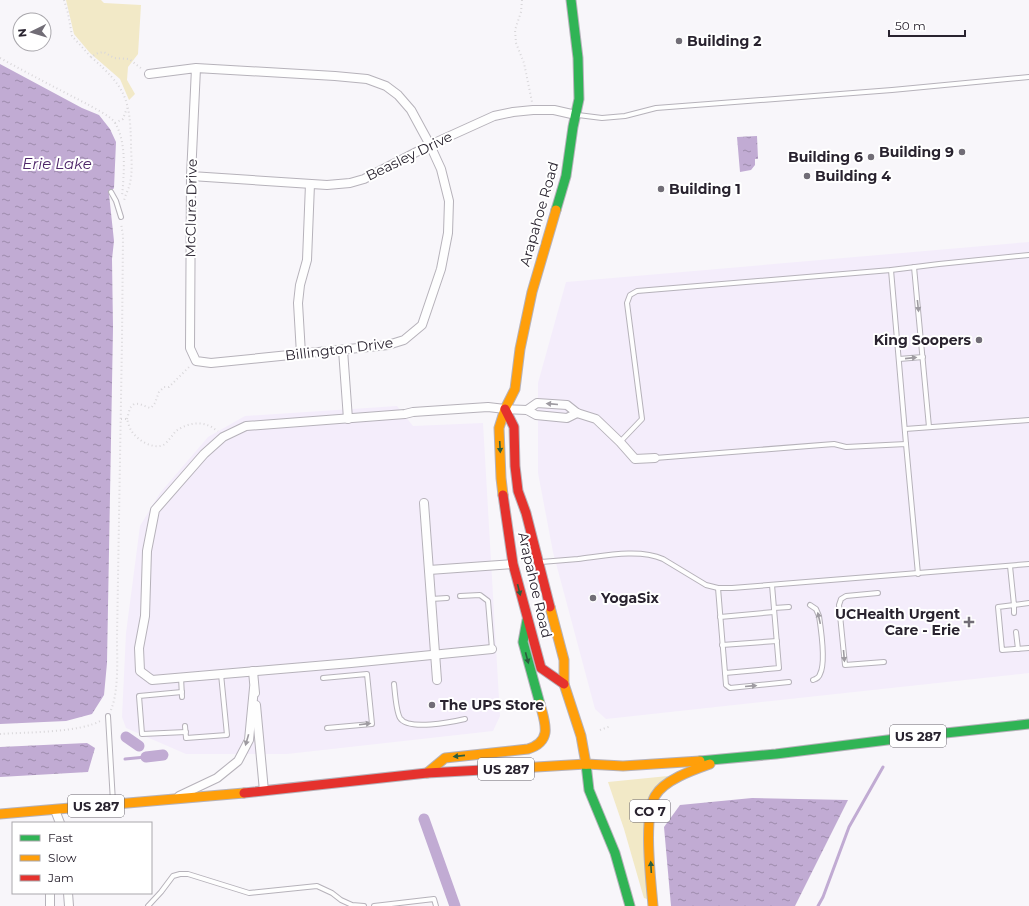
<svg xmlns="http://www.w3.org/2000/svg" width="1029" height="906" viewBox="0 0 1029 906" font-family="Montserrat,sans-serif">
<style>
.built{fill:#f4edfb}
.green{fill:#f2e9c7}
.water{fill:url(#water-ripples)}
.lines{fill:none;stroke-linecap:round;stroke-linejoin:round}
.stream{stroke:#c1abd3;stroke-width:3}
.canal{stroke:#c1abd3;stroke-width:11}
.lane-casing{stroke:#b6b2ba;stroke-width:6}
.street-casing{stroke:#b6b2ba;stroke-width:10}
.fast-casing{stroke:#b6b2ba;stroke-width:11}
.slow-casing{stroke:#b6b2ba;stroke-width:11}
.jam-casing{stroke:#b6b2ba;stroke-width:11}
.path{stroke:#d9d7da;stroke-width:2;stroke-dasharray:1 3;stroke-linecap:butt}
.lane{stroke:#fefefe;stroke-width:4}
.street{stroke:#fefefe;stroke-width:8}
.fast{stroke:#30b455;stroke-width:9}
.slow{stroke:#ff9f0a;stroke-width:9}
.jam{stroke:#e5322d;stroke-width:9}
.oneway{fill:#9e9ba1}
.oneway2{fill:#2c5d3e}
.poi-dot{fill:#716d76;stroke:#fff;stroke-width:1.5}
.labels{text-anchor:middle;dominant-baseline:central;stroke-width:4;stroke-linejoin:round;paint-order:stroke}
.shield{fill:#fff;stroke:#69656d;stroke-width:1}
.shield-label{font-size:13px;font-weight:bold;fill:#29232f}
.poi-label{font-size:14px;font-weight:bold;fill:#29232f;stroke:#fff;text-anchor:start}
.street-label{font-size:14px;fill:#29232f;stroke:#fff}
.water-label{font-size:15px;font-style:italic;fill:#4e2669;stroke:#fff}
</style>
<defs>
<pattern id="water-ripples" width="26" height="14" patternUnits="userSpaceOnUse"><rect width="26" height="14" fill="#c1abd3"/><path d="M2 4q2-2 4 0t4 0M15 11q2-2 4 0t4 0" fill="none" stroke="#9d8bac"/></pattern>
</defs>
<rect width="100%" height="100%" fill="#f8f6fa"/>
<g class="built">
<path d="M 1029,242 L 1029,673 L 606,719 L 595,709 L 553,552 L 538,473 L 538,383 L 566,282 Z"/>
<path d="M 397,406 L 413,426 L 483,423 L 500,716 L 493,731 L 287,754 L 186,754 L 126,728 L 122,717 L 126,633 L 140,526 L 160,493 L 208,437 L 245,416 Z"/>
</g>
<g class="green">
<path d="M 66,0 L 101,0 L 104,3 L 141,5 L 138,54 L 128,67 L 127,80 L 135,94 L 129,100 L 120,79 L 90,53 L 74,34 Z"/>
<path d="M 668,776 L 654,790 L 647,899 L 644,898 L 643,895 L 624,829 L 608,782 Z"/>
</g>
<g class="water">
<path d="M 0,64 L 82,108 L 99,115 L 110,129 L 116,142 L 114,188 L 109,194 L 114,241 L 112,259 L 113,328 L 107,663 L 104,695 L 92,714 L 66,721 L 0,724 Z"/>
<path d="M 757,136 L 758,159 L 755,159 L 755,165 L 751,170 L 740,172 L 737,137 Z"/>
<path d="M 87,743 L 95,748 L 88,772 L 0,777 L 0,747 Z"/>
<path d="M 752,798 L 848,800 L 795,906 L 671,906 L 664,827 L 680,805 Z"/>
</g>
<g class="lines">
<g class="stream">
<path d="M 125,759 L 146,757"/>
<path d="M 818,906 L 823,897 L 849,827 L 883,767"/>
</g>
<g class="canal">
<path d="M 126,737 L 139,746"/>
<path d="M 146,757 L 163,755"/>
<path d="M 424,819 L 455,906"/>
</g>
<defs>
<g id="lane">
<path d="M 578,115 L 602,118 L 625,116 L 656,108 L 892,90 L 1029,77"/>
<path d="M 111,192 L 116,201 L 121,217"/>
<path d="M 914,267 L 929,427"/>
<path d="M 891,270 L 906,444"/>
<path d="M 899,359 L 923,357"/>
<path d="M 905,429 L 1029,420"/>
<path d="M 620,442 L 642,419 L 627,303 L 630,295 L 637,291 L 891,270 L 939,264 L 1029,255"/>
<path d="M 655,458 L 834,444 L 846,447 L 906,444 L 918,574"/>
<path d="M 541,562 C 553,561 565,560 578,559 C 603,556 639,548 663,559 L 706,585 L 718,588 L 732,588 L 1029,564"/>
<path d="M 1010,566 L 1014,605 L 1029,603"/>
<path d="M 718,588 L 725,673 L 779,668 L 772,585"/>
<path d="M 878,593 L 846,596 L 841,599 L 839,605 L 845,665 L 884,662"/>
<path d="M 460,596 L 480,595 L 488,601 L 492,649"/>
<path d="M 431,599 L 447,598"/>
<path d="M 810,605 L 816,609 L 819,616 C 821,629 826,663 820,674 C 819,678 816,679 813,680"/>
<path d="M 774,608 L 789,607"/>
<path d="M 1014,613 L 1014,605 L 998,607 L 1002,650 L 1029,648"/>
<path d="M 720,617 L 774,612"/>
<path d="M 1016,632 L 1018,649"/>
<path d="M 722,645 L 777,641"/>
<path d="M 725,673 L 726,685 L 730,688 L 789,682"/>
<path d="M 181,677 L 182,697"/>
<path d="M 323,678 L 367,674 L 372,724 L 327,728"/>
<path d="M 394,684 C 395,693 396,711 400,718 C 408,731 452,722 465,719"/>
<path d="M 182,692 L 139,696 L 142,734 L 186,732"/>
<path d="M 108,716 L 113,802"/>
<path d="M 185,726 L 186,738 L 227,735 L 221,674"/>
<path d="M 148,906 L 161,892 L 173,876 L 180,874 L 188,874 L 249,893 L 317,886 L 332,893 L 341,900 L 352,905 L 364,906"/>
<path d="M 374,906 L 434,899 L 436,906"/>
</g>
<g id="street">
<path d="M 149,74 L 196,68 L 335,76 L 367,79 L 386,86 L 398,95 L 411,110 L 430,145 L 441,169 L 449,201 L 448,233 L 441,269 L 422,325 L 404,340 L 388,345 L 211,363 L 196,361 L 190,348 L 191,176 L 196,68"/>
<path d="M 191,176 L 327,185 L 350,183 L 364,179 L 430,145 L 494,116 L 513,112 L 533,110 L 554,110 L 576,115"/>
<path d="M 343,350 L 348,419"/>
<path d="M 301,354 L 298,303 L 300,285 L 307,260 L 310,184"/>
<path d="M 527,410 L 537,403 L 567,405 L 577,413 L 596,419 L 620,442 L 635,459 L 655,458"/>
<path d="M 424,503 L 437,680"/>
<path d="M 429,570 L 513,564"/>
<path d="M 492,649 L 351,663 L 152,680 L 140,671 L 139,648 L 145,616 L 147,551 L 155,510 L 204,454 L 223,437 L 246,426 L 405,414 L 413,412 L 488,407 L 505,409 L 527,410 L 536,415 L 567,418 L 577,413"/>
<path d="M 253,671 L 255,693"/>
<path d="M 256,705 L 264,791"/>
<path d="M 179,796 L 217,778 L 238,761 L 249,740 L 254,688"/>
<path d="M 55,810 L 60,823"/>
<path d="M 50,893 L 50,906"/>
<path d="M 68,893 L 69,906"/>
</g>
<g id="fast">
<path d="M 556,210 L 566,176 L 573,127 L 579,99 L 578,58 L 571,0"/>
<path d="M 527,620 L 523,642 L 540,704"/>
<path d="M 700,761 L 776,754 L 927,735 L 1029,724"/>
<path d="M 586,764 L 589,790 L 615,853 L 630,906"/>
</g>
<g id="slow">
<path d="M 503,495 L 501,478 L 499,428 L 505,409 L 515,389 L 520,349 L 532,292 L 556,210"/>
<path d="M 550,607 L 564,660 L 564,684 L 581,736 L 586,764"/>
<path d="M 520,768 L 586,764 L 623,766 L 700,761"/>
<path d="M 427,773 L 445,758 L 528,749 C 553,741 545,723 540,704"/>
<path d="M 0,814 L 244,793"/>
<path d="M 653,906 C 651,881 643,817 655,796 C 664,780 693,770 710,764"/>
</g>
<g id="jam">
<path d="M 505,409 L 514,427 L 515,466 L 518,491 L 526,513 L 550,607"/>
<path d="M 503,495 L 513,564 L 541,668 L 564,684"/>
<path d="M 244,793 L 427,773 L 520,768"/>
</g>
</defs>
<use href="#lane" class="lane-casing"/>
<use href="#street" class="street-casing"/>
<use href="#fast" class="fast-casing"/>
<use href="#slow" class="slow-casing"/>
<use href="#jam" class="jam-casing"/>
<g class="path">
<path d="M 64,0 L 68,13 L 72,36 L 91,57 L 98,53 L 104,52 L 114,58 L 129,59 L 142,69"/>
<path d="M 522,0 L 521,12 L 515,30 L 516,43 L 524,63 L 532,102"/>
<path d="M 91,57 C 125,87 130,98 131,143 C 131,156 133,170 130,183 C 129,189 125,195 124,201"/>
<path d="M 0,58 C 29,74 58,89 87,104 C 95,109 111,116 115,123 C 127,142 124,175 122,196"/>
<path d="M 115,123 L 123,119 L 127,108"/>
<path d="M 121,419 L 127,419 C 128,422 129,427 131,430 C 136,440 155,451 165,444 C 169,440 172,436 175,432 C 183,425 197,421 207,425 C 211,426 214,429 218,431"/>
<path d="M 127,419 L 130,408 L 134,404 C 141,403 145,407 151,408 L 155,403 L 159,392 L 164,387 L 169,387 L 189,367"/>
<path d="M 111,710 C 119,690 117,660 117,638 L 122,340 L 123,236 L 121,223"/>
<path d="M 600,730 L 611,726"/>
<path d="M 0,734 C 26,732 81,733 102,720"/>
</g>
<use href="#lane" class="lane"/>
<use href="#street" class="street"/>
<use href="#fast" class="fast"/>
<use href="#slow" class="slow"/>
<use href="#jam" class="jam"/>
</g>
<defs><path id="oneway-solid" d="M-6-.8H1V-3.2L6.5 0L1 3.2V.8H-6Z"/></defs>
<g class="oneway">
<use href="#oneway-solid" transform="translate(918 306) rotate(84)"/>
<use href="#oneway-solid" transform="translate(911 358) rotate(-6)"/>
<use href="#oneway-solid" transform="translate(552 404) rotate(-175)"/>
<use href="#oneway-solid" transform="translate(819 618) rotate(-103)"/>
<use href="#oneway-solid" transform="translate(844 656) rotate(85)"/>
<use href="#oneway-solid" transform="translate(751 686) rotate(-5)"/>
<use href="#oneway-solid" transform="translate(365 724) rotate(-7)"/>
<use href="#oneway-solid" transform="translate(247 740) rotate(106)"/>
</g>
<g class="oneway2">
<use href="#oneway-solid" transform="translate(500 447) rotate(87)"/>
<use href="#oneway-solid" transform="translate(519 590) rotate(76)"/>
<use href="#oneway-solid" transform="translate(527 658) rotate(75)"/>
<use href="#oneway-solid" transform="translate(459 756) rotate(174)"/>
<use href="#oneway-solid" transform="translate(651 867) rotate(-93)"/>
</g>
<g class="poi-dot">
<circle cx="679" cy="41" r="4"/>
<circle cx="962" cy="152" r="4"/>
<circle cx="871" cy="157" r="4"/>
<circle cx="807" cy="176" r="4"/>
<circle cx="661" cy="189" r="4"/>
<circle cx="979" cy="340" r="4"/>
<circle cx="593" cy="598" r="4"/>
<path d="M967 616h4v4h4v4h-4v4h-4v-4h-4v-4h4z"/>
<circle cx="432" cy="705" r="4"/>
</g>
<g class="labels">
<g class="shield">
<rect x="890" y="725" width="56" height="22" rx="3"/>
<rect x="478" y="758" width="56" height="22" rx="3"/>
<rect x="68" y="795" width="56" height="22" rx="3"/>
<rect x="630" y="800" width="40" height="22" rx="3"/>
</g>
<g class="shield-label">
<text x="918" y="736">US 287</text>
<text x="506" y="769">US 287</text>
<text x="96" y="806">US 287</text>
<text x="650" y="811">CO 7</text>
</g>
<g class="poi-label">
<text x="687" y="41">Building 2</text>
<text x="954" y="152" text-anchor="end">Building 9</text>
<text x="863" y="157" text-anchor="end">Building 6</text>
<text x="815" y="176">Building 4</text>
<text x="669" y="189">Building 1</text>
<text x="971" y="340" text-anchor="end">King Soopers</text>
<text x="601" y="598">YogaSix</text>
<text x="960" y="614" text-anchor="end">UCHealth Urgent<tspan x="960" dy="16">Care - Erie</tspan></text>
<text x="440" y="705">The UPS Store</text>
</g>
<g class="street-label">
<text transform="translate(409 156) rotate(-26)">Beasley Drive</text>
<text transform="translate(191 208) rotate(-89)">McClure Drive</text>
<text transform="translate(539 214) rotate(-74)">Arapahoe Road</text>
<text transform="translate(339 349) rotate(-7)">Billington Drive</text>
<text transform="translate(535 585) rotate(77)">Arapahoe Road</text>
</g>
<g class="water-label">
<text x="57" y="163">Erie Lake</text>
</g>
</g>
<rect x="12" y="822" width="140" height="72" fill="#ffffff" stroke="#a9a7ac"/>
<rect x="20" y="835" width="20" height="6" fill="#30b455" stroke="#a9a7ac"/>
<text x="48" y="842" font-size="12" fill="#29232f">Fast</text>
<rect x="20" y="855" width="20" height="6" fill="#ff9f0a" stroke="#a9a7ac"/>
<text x="48" y="862" font-size="12" fill="#29232f">Slow</text>
<rect x="20" y="875" width="20" height="6" fill="#e5322d" stroke="#a9a7ac"/>
<text x="48" y="882" font-size="12" fill="#29232f">Jam</text>
<g transform="translate(32 32) rotate(265)"><circle r="19" fill="#ffffff" stroke="#a9a7ac"/>
<path d="M0-3L7 15L0 10L-7 15Z" fill="#716d76"/>
<text y="-6" font-size="11" font-weight="bold" text-anchor="middle" fill="#29232f">N</text>
</g>
<path d="M889 30v6h76v-6" fill="none" stroke="#29232f" stroke-width="2"/>
<text x="895" y="30" font-size="12" fill="#29232f" stroke="#ffffff" stroke-width="3" paint-order="stroke">50 m</text>
</svg>
